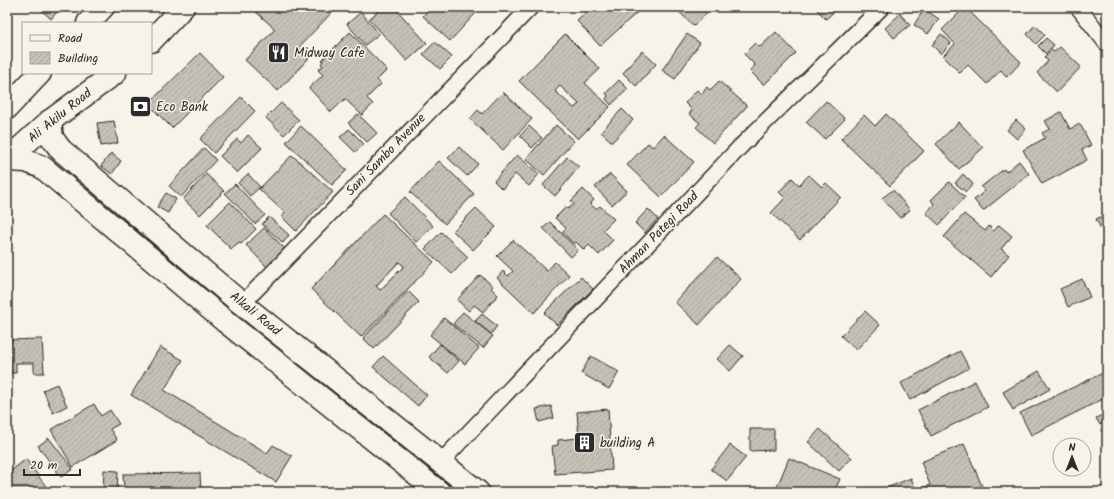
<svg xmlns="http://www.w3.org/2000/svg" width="1114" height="499" viewBox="0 0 1114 499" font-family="Kalam,sans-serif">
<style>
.building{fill:url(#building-hatch);stroke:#2b2b2b;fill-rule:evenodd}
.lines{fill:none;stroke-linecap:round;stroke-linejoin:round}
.minor-casing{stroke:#2b2b2b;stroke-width:18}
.secondary-casing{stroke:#2b2b2b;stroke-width:25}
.primary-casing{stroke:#2b2b2b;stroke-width:25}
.minor{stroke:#f7f3e8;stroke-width:15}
.secondary{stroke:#f7f3e8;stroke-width:22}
.primary{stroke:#f7f3e8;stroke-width:22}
.labels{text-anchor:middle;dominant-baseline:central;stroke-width:3;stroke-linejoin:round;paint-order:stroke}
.poi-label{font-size:13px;fill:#2b2b2b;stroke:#f7f3e8;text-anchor:start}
.street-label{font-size:13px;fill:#2b2b2b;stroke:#f7f3e8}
</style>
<defs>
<pattern id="building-hatch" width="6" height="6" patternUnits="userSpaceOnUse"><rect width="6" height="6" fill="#c4c1b9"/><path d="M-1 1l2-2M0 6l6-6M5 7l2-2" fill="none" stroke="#a9a69f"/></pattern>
</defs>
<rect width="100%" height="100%" fill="#f7f3e8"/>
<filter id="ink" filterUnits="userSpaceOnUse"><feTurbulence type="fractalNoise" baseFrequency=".025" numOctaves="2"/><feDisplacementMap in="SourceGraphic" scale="8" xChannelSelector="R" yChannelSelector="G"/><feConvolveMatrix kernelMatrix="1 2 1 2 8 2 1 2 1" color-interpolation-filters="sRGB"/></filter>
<g filter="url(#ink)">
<g class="building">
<path d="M 38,7 L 61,7 L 51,19 Z"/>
<path d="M 258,7 L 336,8 L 299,47 L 309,58 L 278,91 L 245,60 L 275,29 L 255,11 Z"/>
<path d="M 383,7 L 394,7 L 427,43 L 407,61 L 369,19 Z"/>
<path d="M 431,7 L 470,7 L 476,13 L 450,41 L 423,16 Z"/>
<path d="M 592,7 L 643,7 L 600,46 L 577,21 Z"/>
<path d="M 677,7 L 712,7 L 694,26 L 675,8 Z"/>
<path d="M 814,7 L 839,7 L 826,19 Z"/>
<path d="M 965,7 L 1021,62 L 1007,77 L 1001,70 L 987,84 L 968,65 L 960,73 L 943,56 L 955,44 L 942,30 Z"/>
<path d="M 924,9 L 939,19 L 928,34 L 914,25 Z"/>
<path d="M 361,12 L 379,34 L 365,45 L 347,24 Z"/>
<path d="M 900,14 L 910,25 L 894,38 L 885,28 Z"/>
<path d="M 1035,25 L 1045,35 L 1036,44 L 1027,34 Z"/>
<path d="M 350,32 L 387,70 L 377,80 L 381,84 L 367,98 L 373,104 L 362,115 L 345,99 L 331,112 L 309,88 L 323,75 L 318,70 L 323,66 L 321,64 L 323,61 L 322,60 Z"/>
<path d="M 776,32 L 796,53 L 764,85 L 750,71 L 755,65 L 744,54 L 755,43 L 760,47 Z"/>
<path d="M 565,34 L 600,69 L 585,83 L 610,107 L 578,139 L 519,81 ZM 560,86 L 579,104 L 574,108 L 555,91 Z"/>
<path d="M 687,34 L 700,43 L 675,79 L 662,70 Z"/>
<path d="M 941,34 L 951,43 L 941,54 L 932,45 Z"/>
<path d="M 1046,38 L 1054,45 L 1046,54 L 1038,46 Z"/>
<path d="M 435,42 L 452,57 L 440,69 L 423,54 Z"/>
<path d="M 1060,47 L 1081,67 L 1057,92 L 1037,73 L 1048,61 L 1044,57 L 1051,50 L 1054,52 Z"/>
<path d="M 642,51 L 656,64 L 636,86 L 623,73 Z"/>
<path d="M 200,53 L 223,77 L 172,128 L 148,104 Z"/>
<path d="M 619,80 L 628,89 L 611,105 L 606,99 L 608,96 L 606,93 Z"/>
<path d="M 719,81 L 747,106 L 713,143 L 696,127 L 700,123 L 689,114 L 692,110 L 685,103 L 697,90 L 702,94 L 707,87 L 710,90 Z"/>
<path d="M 503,92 L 532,119 L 503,150 L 470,119 L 478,110 L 482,114 Z"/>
<path d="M 241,97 L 255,111 L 214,153 L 200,139 Z"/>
<path d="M 826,101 L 845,119 L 825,139 L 806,122 Z"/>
<path d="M 281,103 L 299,120 L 284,135 L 266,118 Z"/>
<path d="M 622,109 L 633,120 L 612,142 L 601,132 Z"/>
<path d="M 1061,112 L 1070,129 L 1080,124 L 1091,145 L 1082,150 L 1087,160 L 1042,184 L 1023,150 L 1045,138 L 1042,133 L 1050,129 L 1045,121 Z"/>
<path d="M 358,114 L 377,133 L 367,142 L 348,123 Z"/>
<path d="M 886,114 L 924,151 L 890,186 L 841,139 L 864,115 L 875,126 Z"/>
<path d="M 1016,120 L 1026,129 L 1017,139 L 1007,130 Z"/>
<path d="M 114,121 L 118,143 L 101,146 L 97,123 Z"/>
<path d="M 959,122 L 983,148 L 959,169 L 936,144 Z"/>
<path d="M 556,125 L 574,141 L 544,175 L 526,159 Z"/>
<path d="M 301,126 L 347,170 L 332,185 L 286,142 Z"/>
<path d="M 529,126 L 542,138 L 532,148 L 520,136 Z"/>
<path d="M 349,129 L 364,144 L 355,152 L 340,137 Z"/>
<path d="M 248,135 L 262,148 L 237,173 L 220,156 L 237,139 L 241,143 Z"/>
<path d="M 664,135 L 694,162 L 661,197 L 627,165 L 648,143 L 653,147 Z"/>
<path d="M 459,147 L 478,164 L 467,176 L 448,158 Z"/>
<path d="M 204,148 L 216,160 L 181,197 L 169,186 Z"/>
<path d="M 111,153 L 121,161 L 112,174 L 101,166 Z"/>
<path d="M 292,155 L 333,192 L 296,231 L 282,217 L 285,213 L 259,189 Z"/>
<path d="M 517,155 L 539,174 L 529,186 L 515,174 L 502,189 L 494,181 Z"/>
<path d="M 567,157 L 579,167 L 555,196 L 543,185 Z"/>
<path d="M 439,161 L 474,194 L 445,224 L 410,192 Z"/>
<path d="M 1019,161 L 1029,174 L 983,211 L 974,200 L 985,191 L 981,187 L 1004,169 L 1006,172 Z"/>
<path d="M 206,174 L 224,191 L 200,215 L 183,199 Z"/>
<path d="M 248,174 L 260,187 L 250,196 L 238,183 Z"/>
<path d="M 610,174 L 627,191 L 612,205 L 595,187 Z"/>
<path d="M 963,174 L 973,184 L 966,192 L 955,183 Z"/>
<path d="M 809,175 L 822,187 L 826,183 L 841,197 L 800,240 L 771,213 L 785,198 L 779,192 L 792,178 L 799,185 Z"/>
<path d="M 949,182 L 965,197 L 939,225 L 926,213 L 934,204 L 931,200 Z"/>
<path d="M 235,184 L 265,215 L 255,224 L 225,193 Z"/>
<path d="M 583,189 L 594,200 L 590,204 L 596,209 L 600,206 L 614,219 L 603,230 L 613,240 L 599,255 L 589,245 L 584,250 L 576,242 L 574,244 L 562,232 L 566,228 L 555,218 L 566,207 L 568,209 L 574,204 L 571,201 Z"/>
<path d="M 893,190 L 910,210 L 900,218 L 882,198 Z"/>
<path d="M 166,193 L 176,199 L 168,213 L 157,207 Z"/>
<path d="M 405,197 L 433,226 L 416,242 L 388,213 Z"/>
<path d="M 230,202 L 256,229 L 241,244 L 239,242 L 231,249 L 207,225 Z"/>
<path d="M 476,208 L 496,227 L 473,250 L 453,231 Z"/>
<path d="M 648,209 L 658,219 L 645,233 L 635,223 Z"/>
<path d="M 383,214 L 434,262 L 361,337 L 311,289 ZM 399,262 L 404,266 L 380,290 L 376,286 Z"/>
<path d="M 964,214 L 985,231 L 989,226 L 994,231 L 999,225 L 1012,236 L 1001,249 L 1009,255 L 991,277 L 944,237 Z"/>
<path d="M 1107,214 L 1107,241 L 1096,219 Z"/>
<path d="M 269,217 L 289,235 L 283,243 L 262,224 Z"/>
<path d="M 550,222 L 578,250 L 571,257 L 543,228 Z"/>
<path d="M 264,228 L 285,249 L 267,267 L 246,245 Z"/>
<path d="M 441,232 L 468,257 L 452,274 L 425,249 Z"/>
<path d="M 513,240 L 547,271 L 555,262 L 569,275 L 534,313 L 497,278 L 503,271 L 508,276 L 513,271 L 497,256 Z"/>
<path d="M 717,257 L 741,279 L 699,325 L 675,302 Z"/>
<path d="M 480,275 L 493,286 L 491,288 L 498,295 L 483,312 L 474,305 L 469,311 L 457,300 Z"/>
<path d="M 581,277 L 593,289 L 557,325 L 544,313 Z"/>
<path d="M 1082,279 L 1090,297 L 1068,307 L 1060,289 Z"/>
<path d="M 408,291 L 419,302 L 374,349 L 363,338 Z"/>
<path d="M 865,311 L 880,325 L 856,350 L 841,336 Z"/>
<path d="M 463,312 L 493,336 L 483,348 L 453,324 Z"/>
<path d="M 482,314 L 497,326 L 491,334 L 475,321 Z"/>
<path d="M 444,318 L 479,348 L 465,364 L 430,335 Z"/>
<path d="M 42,339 L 44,373 L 34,373 L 34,363 L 16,363 L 16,373 L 7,373 L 7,340 Z"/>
<path d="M 440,344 L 459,361 L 448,373 L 429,357 Z"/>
<path d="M 730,345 L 743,356 L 730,371 L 717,359 Z"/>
<path d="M 160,347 L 183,360 L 164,390 L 267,453 L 273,445 L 292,456 L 276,482 L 131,395 Z"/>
<path d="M 960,351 L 969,368 L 910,400 L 901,383 Z"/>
<path d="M 383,356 L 427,395 L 418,406 L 373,367 Z"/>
<path d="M 591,356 L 619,372 L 609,389 L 581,373 Z"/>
<path d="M 1039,371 L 1050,389 L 1013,410 L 1003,392 Z"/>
<path d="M 1107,371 L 1107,397 L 1031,435 L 1020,413 Z"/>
<path d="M 975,381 L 988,407 L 931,436 L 918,410 Z"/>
<path d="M 57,384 L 67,406 L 53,413 L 43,390 Z"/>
<path d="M 94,404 L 101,416 L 110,410 L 119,424 L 110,429 L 117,440 L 73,467 L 51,430 Z"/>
<path d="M 551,406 L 554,418 L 539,422 L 536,409 Z"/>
<path d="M 608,409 L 612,470 L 555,474 L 552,446 L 558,445 L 558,440 L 579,438 L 577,412 Z"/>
<path d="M 1107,413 L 1107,421 L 1100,425 L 1096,418 Z"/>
<path d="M 750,429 L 774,429 L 774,450 L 750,451 Z"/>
<path d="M 820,429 L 852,458 L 839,471 L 808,442 Z"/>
<path d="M 49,438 L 73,469 L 61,477 L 38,446 Z"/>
<path d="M 964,444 L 982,486 L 967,492 L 877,492 L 911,478 L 916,490 L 930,485 L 921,462 Z"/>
<path d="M 730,445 L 746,457 L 727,481 L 711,469 Z"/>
<path d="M 789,458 L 840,479 L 834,492 L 775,492 Z"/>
<path d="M 26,459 L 50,492 L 7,492 L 7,474 Z"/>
<path d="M 104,470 L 118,471 L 117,492 L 103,492 Z"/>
<path d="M 200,473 L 201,492 L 124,492 L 123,474 Z"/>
</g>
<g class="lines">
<defs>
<g id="minor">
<path d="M 1078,7 L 1107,44"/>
<path d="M 242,304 L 531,7"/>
<path d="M 440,463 L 741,146 L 882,7"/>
</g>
<g id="secondary">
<path d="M 50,121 L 52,138 L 61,150 L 242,304 L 478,492"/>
<path d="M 7,160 L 26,161 L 42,167 L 226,322 L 439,492"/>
</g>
<g id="primary">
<path d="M 88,23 L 103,7"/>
<path d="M 151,41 L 183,7"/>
<path d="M 7,108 L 40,73"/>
<path d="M 7,160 L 50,121 L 115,73"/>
</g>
</defs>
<use href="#minor" class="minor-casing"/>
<use href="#secondary" class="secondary-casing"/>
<use href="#primary" class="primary-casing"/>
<use href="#minor" class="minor"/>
<use href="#secondary" class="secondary"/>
<use href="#primary" class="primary"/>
</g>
</g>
<defs>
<symbol id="restaurant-square" viewBox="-11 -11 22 22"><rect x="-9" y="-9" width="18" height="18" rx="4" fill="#2b2b2b" stroke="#f7f3e8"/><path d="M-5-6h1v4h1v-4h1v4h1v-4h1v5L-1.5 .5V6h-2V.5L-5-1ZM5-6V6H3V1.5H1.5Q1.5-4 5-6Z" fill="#fff"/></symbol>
<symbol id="bank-square" viewBox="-11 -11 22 22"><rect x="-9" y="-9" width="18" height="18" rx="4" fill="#2b2b2b" stroke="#f7f3e8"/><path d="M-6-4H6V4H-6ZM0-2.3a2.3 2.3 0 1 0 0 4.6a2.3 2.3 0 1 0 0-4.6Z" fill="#fff"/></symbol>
<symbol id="building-square" viewBox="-11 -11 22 22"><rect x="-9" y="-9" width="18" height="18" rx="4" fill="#2b2b2b" stroke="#f7f3e8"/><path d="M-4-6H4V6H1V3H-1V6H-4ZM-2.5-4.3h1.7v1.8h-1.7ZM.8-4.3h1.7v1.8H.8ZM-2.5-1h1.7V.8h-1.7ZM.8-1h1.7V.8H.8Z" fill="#fff"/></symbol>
</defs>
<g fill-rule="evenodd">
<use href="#restaurant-square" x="266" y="40" width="25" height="25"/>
<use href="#bank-square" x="128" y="94" width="25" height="25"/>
<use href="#building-square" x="572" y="430" width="25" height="25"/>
</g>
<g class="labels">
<g class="poi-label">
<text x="294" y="53">Midway Cafe</text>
<text x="156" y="107">Eco Bank</text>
<text x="600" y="443">building A</text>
</g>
<g class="street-label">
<text transform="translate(60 116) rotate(-39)">Ali Akilu Road</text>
<text transform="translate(386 155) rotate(-46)">Sani Sambo Avenue</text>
<text transform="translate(659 233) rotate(-46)">Ahman Pategi Road</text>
<text transform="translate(255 314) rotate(39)">Alkali Road</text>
</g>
</g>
<rect width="1114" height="499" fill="none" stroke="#f7f3e8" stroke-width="24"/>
<rect x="12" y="12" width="1090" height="475" fill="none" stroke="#2b2b2b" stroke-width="1.5" filter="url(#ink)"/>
<rect x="22" y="22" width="130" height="52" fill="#f7f3e8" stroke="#a5a39c"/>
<rect x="30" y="35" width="20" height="6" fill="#f7f3e8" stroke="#a5a39c"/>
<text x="58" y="42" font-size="12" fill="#2b2b2b">Road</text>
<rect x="30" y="52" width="20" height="12" fill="url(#building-hatch)" stroke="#a5a39c"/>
<text x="58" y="62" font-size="12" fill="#2b2b2b">Building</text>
<g transform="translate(1072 457)"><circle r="19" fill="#f7f3e8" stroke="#a5a39c"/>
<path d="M0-3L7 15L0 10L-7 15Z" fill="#2b2b2b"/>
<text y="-6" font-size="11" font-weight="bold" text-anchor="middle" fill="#2b2b2b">N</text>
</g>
<path d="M24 469v6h56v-6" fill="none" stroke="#2b2b2b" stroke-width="2"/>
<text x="30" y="469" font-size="12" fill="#2b2b2b" stroke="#f7f3e8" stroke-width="3" paint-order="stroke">20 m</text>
</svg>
